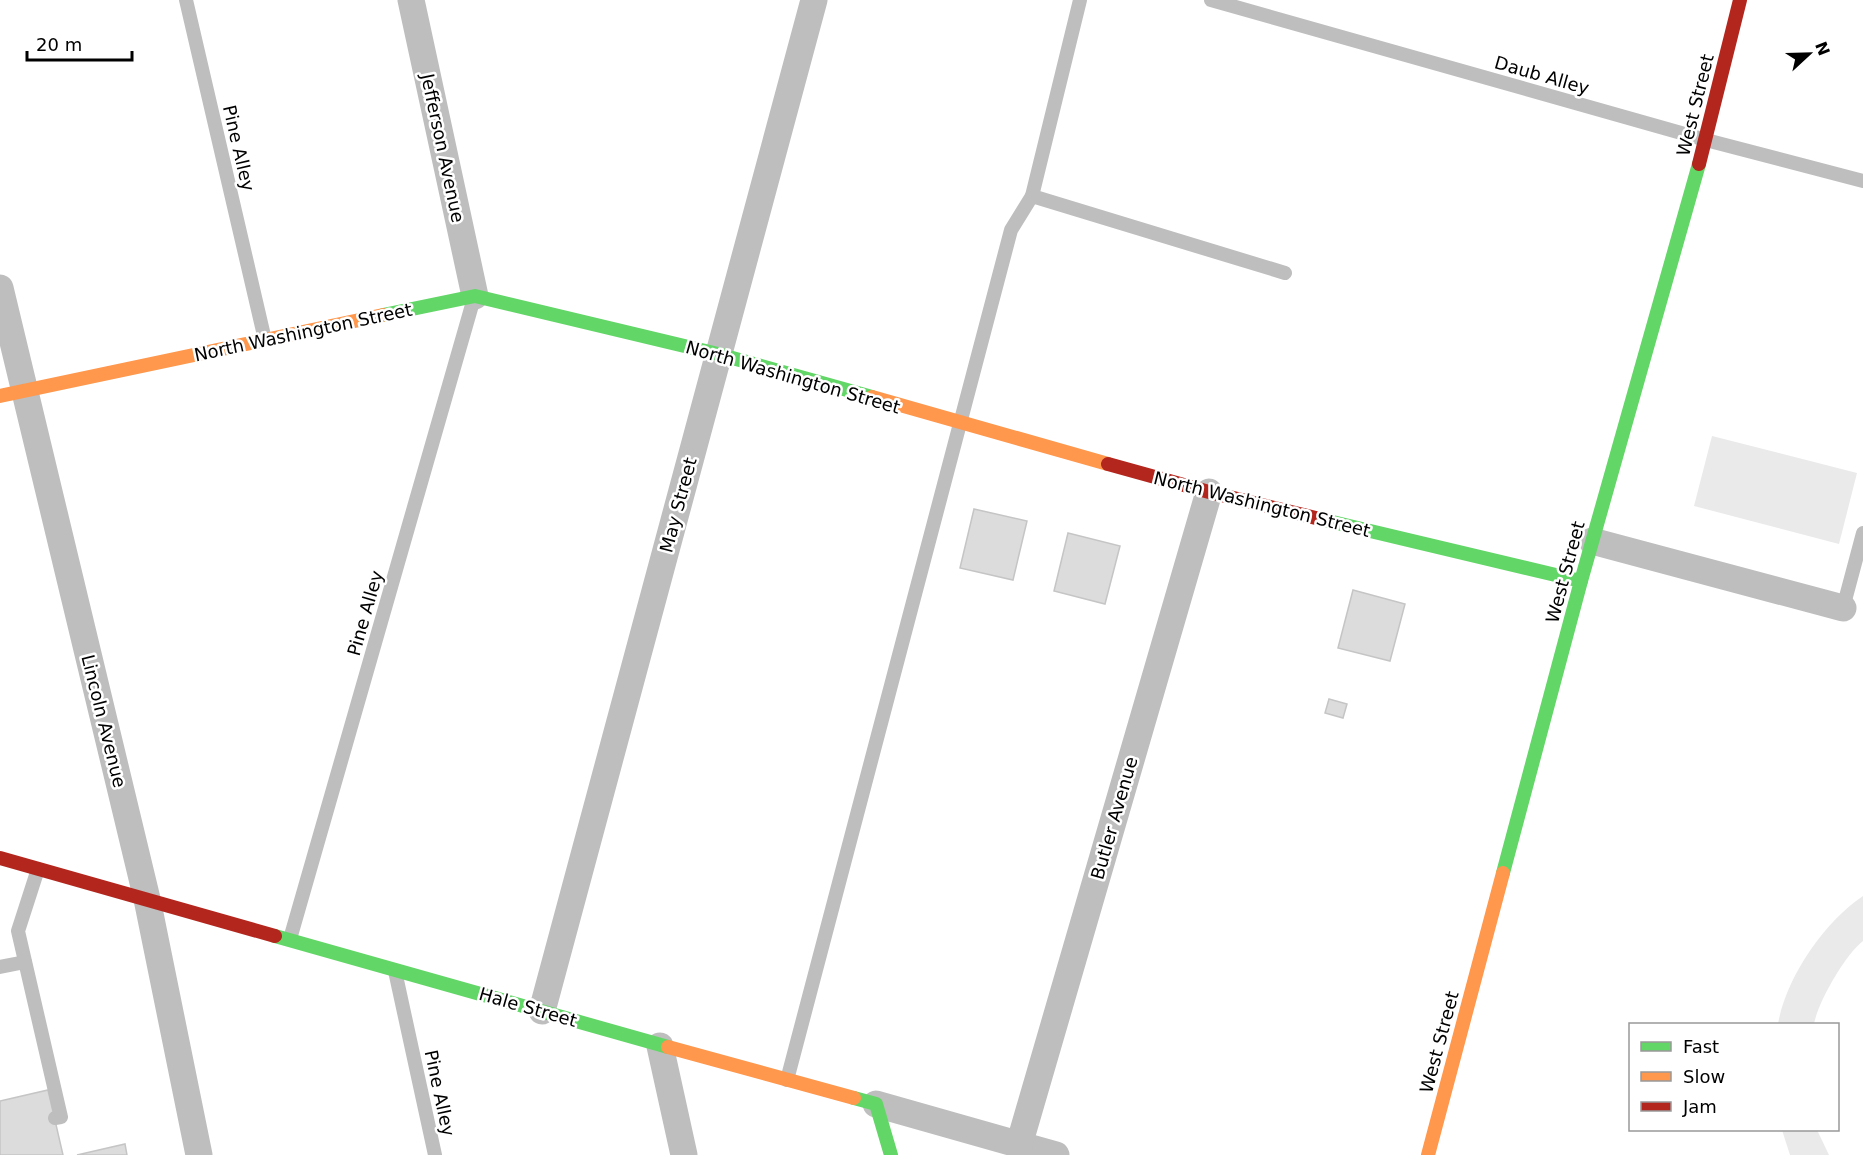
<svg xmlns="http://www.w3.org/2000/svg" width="1863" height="1155" viewBox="0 0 1863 1155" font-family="'DejaVu Sans',sans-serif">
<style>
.green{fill:#eaeaea}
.building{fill:#dcdcdc;stroke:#c5c5c5;stroke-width:1.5}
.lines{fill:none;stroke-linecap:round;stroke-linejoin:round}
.lane{stroke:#bebebe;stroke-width:14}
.street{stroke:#bebebe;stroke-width:27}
.fast{stroke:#63d668;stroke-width:14}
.slow{stroke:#ff974d;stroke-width:14}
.jam{stroke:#b3261e;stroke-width:14}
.labels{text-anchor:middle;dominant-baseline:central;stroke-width:5;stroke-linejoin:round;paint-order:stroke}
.street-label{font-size:18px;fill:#000;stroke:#fff}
</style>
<rect width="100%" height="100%" fill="#fff"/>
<g class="green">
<path d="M 1712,436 L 1857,473 L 1839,544 L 1694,506 Z"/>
<path d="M 1863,896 L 1863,941 C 1845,955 1818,1002 1814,1024 L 1778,1024 C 1786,978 1824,922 1863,896 Z"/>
<path d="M 1782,1130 L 1817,1130 L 1829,1155 L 1790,1155 Z"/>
</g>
<g class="building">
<path d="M 974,509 L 1027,521 L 1013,580 L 960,568 Z"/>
<path d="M 1068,533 L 1120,546 L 1105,604 L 1054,591 Z"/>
<path d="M 1353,590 L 1405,604 L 1390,661 L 1338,648 Z"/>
<path d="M 1329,699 L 1347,704 L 1343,718 L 1325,713 Z"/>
<path d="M 48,1090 L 63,1155 L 0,1155 L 0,1101 Z"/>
<path d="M 125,1144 L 127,1155 L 77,1155 Z"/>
</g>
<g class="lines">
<g class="lane">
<path d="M 186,0 L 265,340"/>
<path d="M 1080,0 L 1032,196 L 1285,273"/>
<path d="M 1211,0 L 1706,140 L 1863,181"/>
<path d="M 1843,608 L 1863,533"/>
<path d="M 38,869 L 18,931 L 61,1117 L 55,1118"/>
<path d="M 290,939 L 474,298"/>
<path d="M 0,967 L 25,962"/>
<path d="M 395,971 L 435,1155"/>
<path d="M 787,1080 L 1011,230 L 1032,196"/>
</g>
<g class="street">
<path d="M 411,0 L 475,296"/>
<path d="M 0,288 L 147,899 L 199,1155"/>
<path d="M 1592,541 L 1843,608"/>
<path d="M 542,1011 L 814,0"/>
<path d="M 660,1046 L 684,1155"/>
<path d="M 876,1104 L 1056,1155"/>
<path d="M 1019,1145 L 1209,492"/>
</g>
<g class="fast">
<path d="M 383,315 L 475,296 L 718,354 L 872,397"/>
<path d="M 1324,520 L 1581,581"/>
<path d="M 1503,873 L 1581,581 L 1699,164"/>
<path d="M 275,936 L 668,1047"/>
<path d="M 854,1098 L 876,1104 L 891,1155"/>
</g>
<g class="slow">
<path d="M 0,396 L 383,315"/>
<path d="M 872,397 L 1108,464"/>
<path d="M 668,1047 L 854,1098"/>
<path d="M 1428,1155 L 1503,873"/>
</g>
<g class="jam">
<path d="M 1699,164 L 1740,0"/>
<path d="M 1108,464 L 1209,492 L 1324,520"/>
<path d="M 0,858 L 275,936"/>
</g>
</g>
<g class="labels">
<g class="street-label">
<text transform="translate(1542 75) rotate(16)">Daub Alley</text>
<text transform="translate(1695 105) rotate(-76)">West Street</text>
<text transform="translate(239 148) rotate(77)">Pine Alley</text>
<text transform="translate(443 148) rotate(78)">Jefferson Avenue</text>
<text transform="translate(303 332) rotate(-12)">North Washington Street</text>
<text transform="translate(793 377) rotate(16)">North Washington Street</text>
<text transform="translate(1262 504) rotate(14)">North Washington Street</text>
<text transform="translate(678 505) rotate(-75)">May Street</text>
<text transform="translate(1565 572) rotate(-75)">West Street</text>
<text transform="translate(365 613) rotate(-74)">Pine Alley</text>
<text transform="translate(104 721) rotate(76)">Lincoln Avenue</text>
<text transform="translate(1114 818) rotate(-74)">Butler Avenue</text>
<text transform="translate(528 1007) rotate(16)">Hale Street</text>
<text transform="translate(1439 1042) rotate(-75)">West Street</text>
<text transform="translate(440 1093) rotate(78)">Pine Alley</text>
</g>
</g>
<rect x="1629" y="1023" width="210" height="108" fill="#ffffff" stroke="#999999" stroke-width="1.5"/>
<rect x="1641" y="1042" width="30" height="9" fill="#63d668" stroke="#999999" stroke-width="1.5"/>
<text x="1683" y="1053" font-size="18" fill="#000000">Fast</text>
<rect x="1641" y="1072" width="30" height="9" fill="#ff974d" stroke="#999999" stroke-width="1.5"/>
<text x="1683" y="1083" font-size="18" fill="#000000">Slow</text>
<rect x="1641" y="1102" width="30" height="9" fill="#b3261e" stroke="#999999" stroke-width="1.5"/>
<text x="1683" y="1113" font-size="18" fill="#000000">Jam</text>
<g transform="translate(1809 54) rotate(68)" stroke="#ffffff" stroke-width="4.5" paint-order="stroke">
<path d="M0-4.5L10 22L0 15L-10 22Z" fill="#000000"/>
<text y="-9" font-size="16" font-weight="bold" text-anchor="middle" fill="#000000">N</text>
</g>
<path d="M27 51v9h105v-9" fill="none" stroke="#000000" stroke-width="3"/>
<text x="36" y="51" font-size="18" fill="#000000" stroke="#ffffff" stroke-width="4.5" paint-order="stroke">20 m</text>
</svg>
